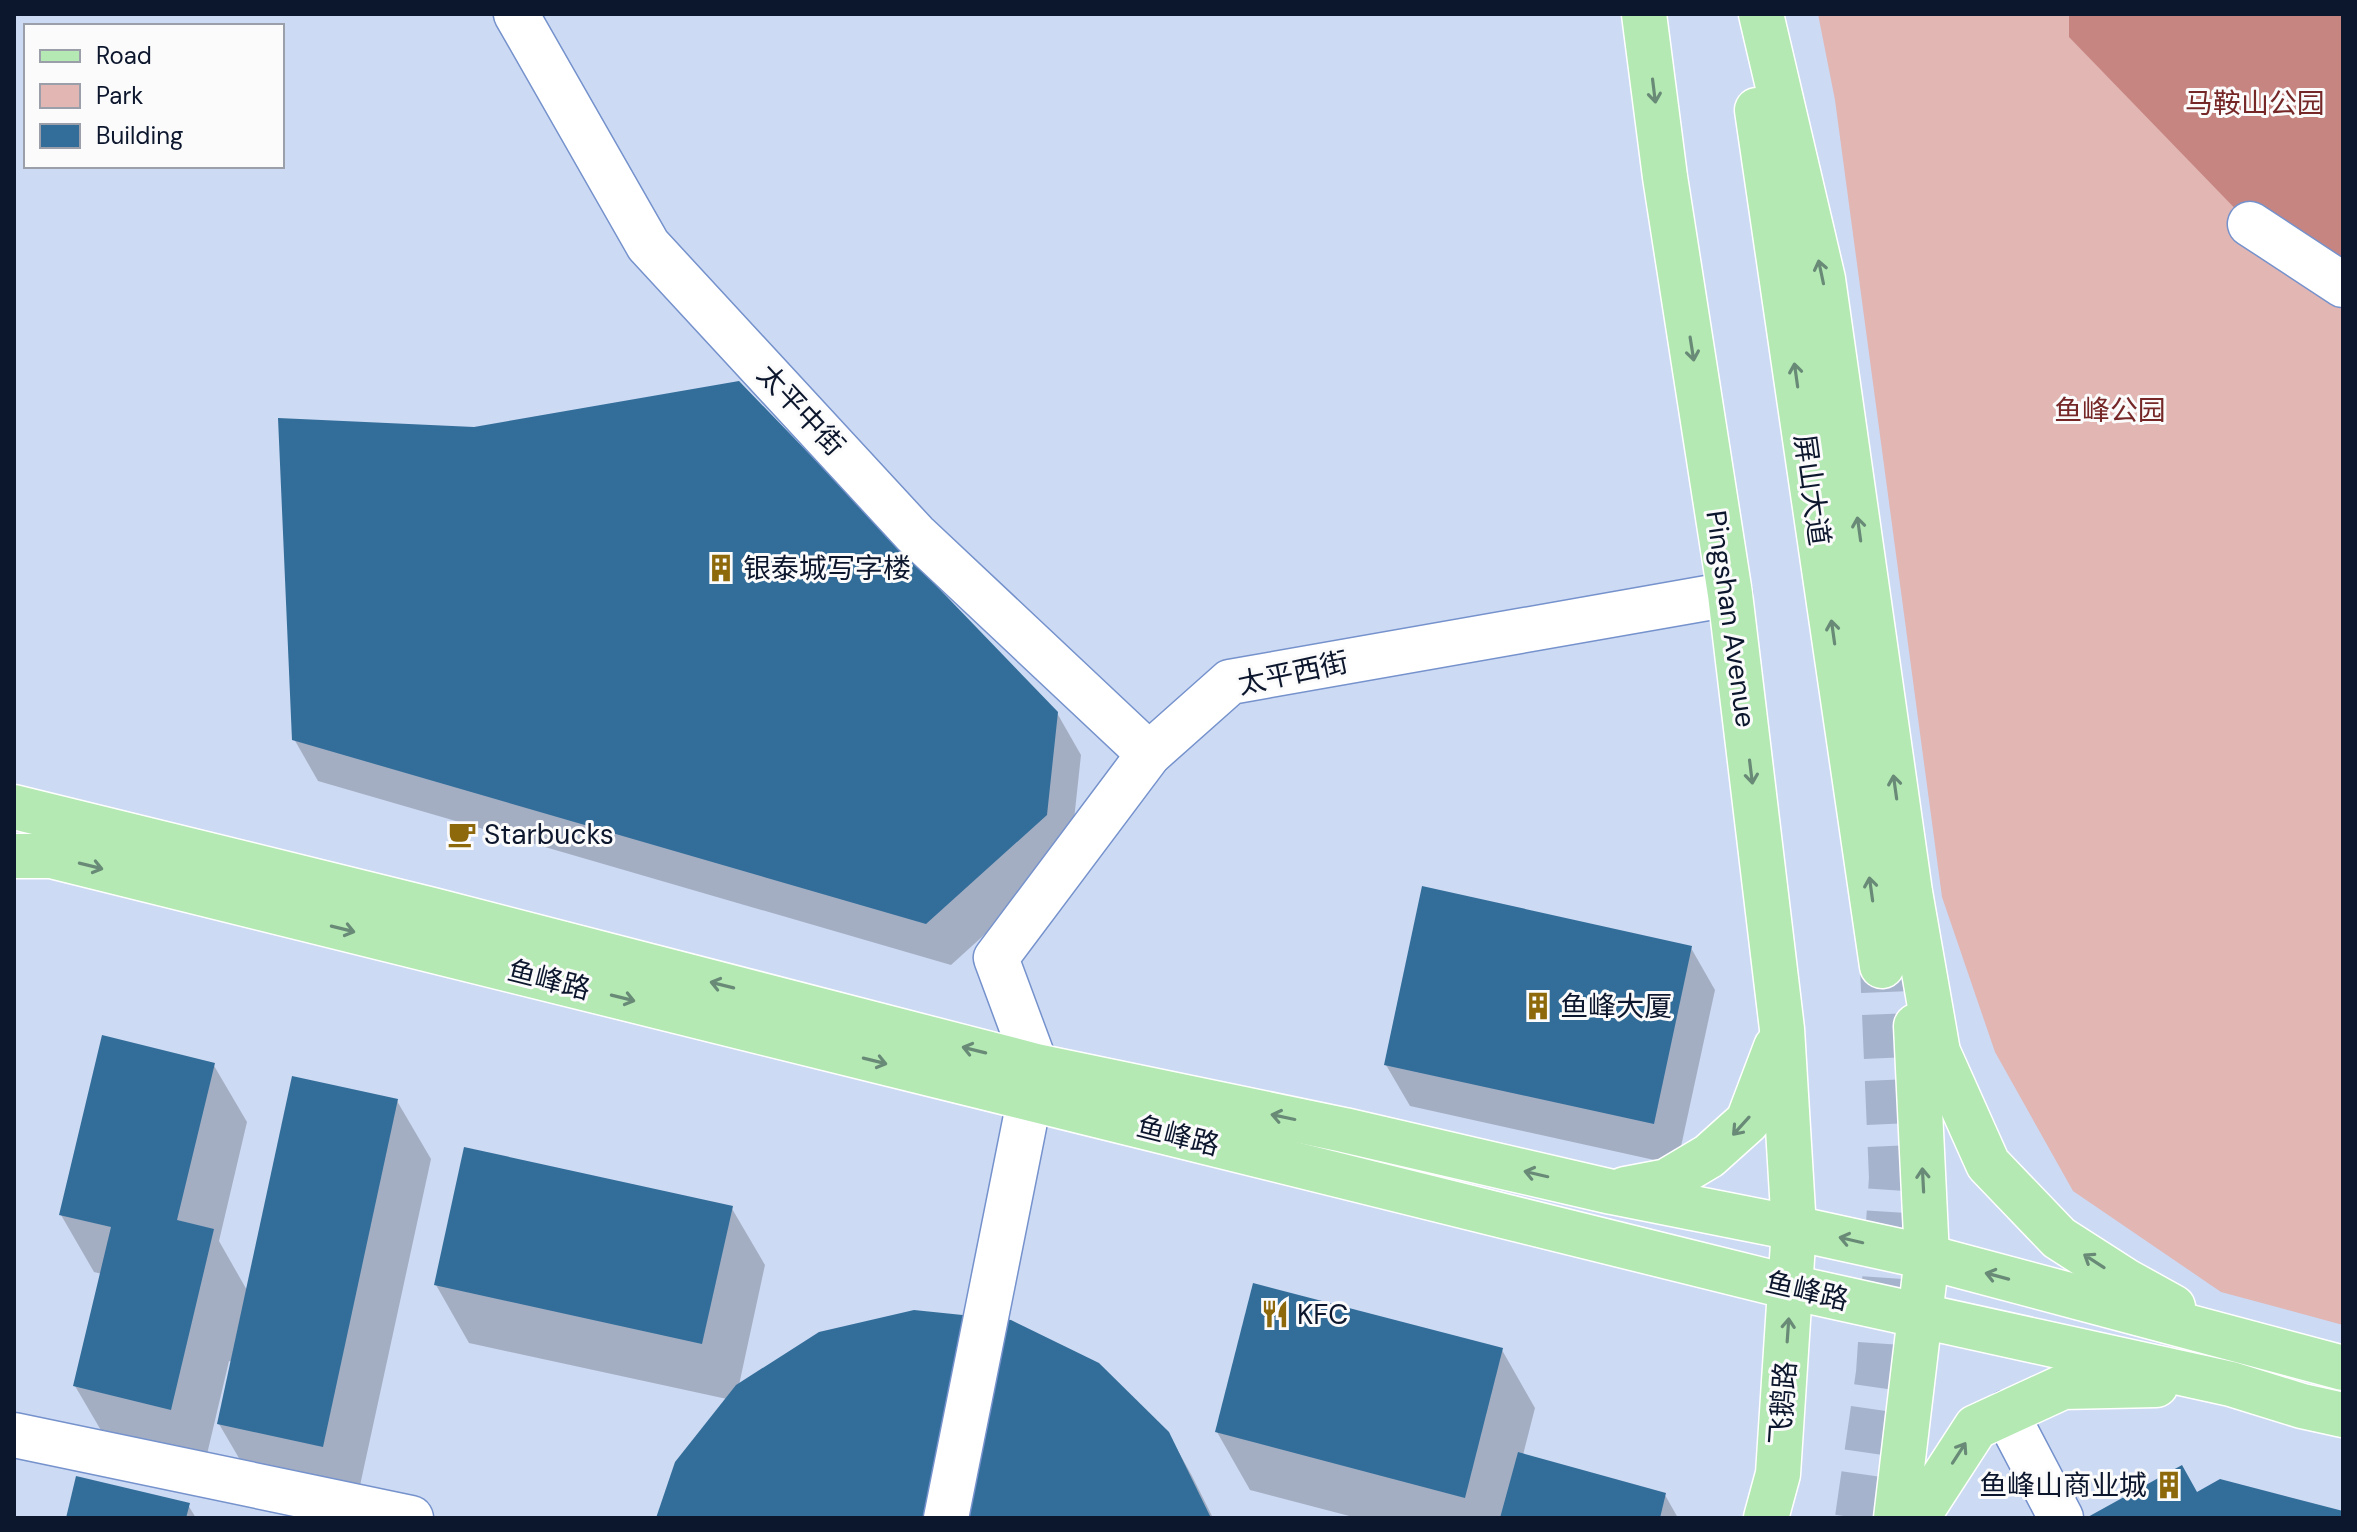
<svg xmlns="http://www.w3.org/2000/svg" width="2357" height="1532" viewBox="0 0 2357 1532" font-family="'DM Sans','Noto Sans SC',sans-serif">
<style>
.green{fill:#e1b6b3}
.forest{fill:#c78581}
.shadow{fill:#0003}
.building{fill:#336e9a}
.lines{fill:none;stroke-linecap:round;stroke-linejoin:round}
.major-tunnel{stroke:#a6b3cc;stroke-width:44;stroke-dasharray:44 22;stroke-linecap:butt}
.minor-casing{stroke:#7592cc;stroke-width:47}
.major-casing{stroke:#fff;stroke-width:47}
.minor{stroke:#fff;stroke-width:44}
.major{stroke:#b4e9b3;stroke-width:44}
.oneway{stroke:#688a77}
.labels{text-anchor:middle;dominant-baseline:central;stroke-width:6;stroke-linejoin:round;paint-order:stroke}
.park-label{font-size:28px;fill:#752626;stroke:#fbfbfb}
.street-label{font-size:28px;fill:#0c162d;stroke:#fbfbfb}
.poi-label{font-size:28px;fill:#0c162d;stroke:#fbfbfb;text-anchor:start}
</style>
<rect width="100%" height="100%" fill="#cddaf4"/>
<path class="green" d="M 1818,14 L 2343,14 L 2343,1325 L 2221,1292 L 2073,1191 L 1995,1052 L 1942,897 L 1835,100 Z"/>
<path class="forest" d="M 2069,14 L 2343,14 L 2343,285 L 2250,224 L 2069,37 Z"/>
<g class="shadow">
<path d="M 1057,713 L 1081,755 L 1070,857 L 951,965 L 318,781 L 294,739 Z"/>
<path d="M 1691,948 L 1715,990 L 1677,1165 L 1410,1106 L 1386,1065 Z"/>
<path d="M 213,1064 L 247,1122 L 219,1241 L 248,1292 L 397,1101 L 431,1159 L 356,1504 L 253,1482 L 219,1424 L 233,1362 L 229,1361 L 204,1467 L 109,1444 L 75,1386 L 102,1274 L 94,1272 L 61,1215 Z"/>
<path d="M 731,1207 L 765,1265 L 739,1385 L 1168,1433 L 1192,1476 L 1213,1518 L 658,1518 L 727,1399 L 469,1343 L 436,1285 Z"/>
<path d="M 1502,1350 L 1535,1408 L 1523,1455 L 1665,1495 L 1678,1518 L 1357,1518 L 1250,1490 L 1217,1432 Z"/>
<path d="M 188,1505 L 196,1518 L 68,1518 Z"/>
</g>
<g class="building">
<path d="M 739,381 L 1058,712 L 1047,815 L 926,924 L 292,740 L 278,418 L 474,427 Z"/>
<path d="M 1422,886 L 1692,946 L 1654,1124 L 1384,1065 Z"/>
<path d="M 102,1035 L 215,1063 L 177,1220 L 214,1229 L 171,1410 L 73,1386 L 111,1227 L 59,1215 Z"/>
<path d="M 292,1076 L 398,1099 L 323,1447 L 217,1424 Z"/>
<path d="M 464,1147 L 733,1206 L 702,1344 L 434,1285 Z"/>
<path d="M 1253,1283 L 1503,1348 L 1465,1498 L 1215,1432 Z"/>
<path d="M 914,1310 L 1011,1320 L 1099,1363 L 1169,1432 L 1211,1518 L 656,1518 L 675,1462 L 736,1385 L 819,1332 Z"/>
<path d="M 1518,1452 L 1666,1493 L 1660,1518 L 1500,1518 Z"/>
<path d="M 2182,1465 L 2197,1492 L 2220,1479 L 2343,1511 L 2343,1518 L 2086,1518 Z"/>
<path d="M 76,1476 L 190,1503 L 186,1518 L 66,1518 Z"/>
</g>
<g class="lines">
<path class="major-tunnel" d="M 1857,1518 L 1878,1373 L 1891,1178 L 1882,966"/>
<defs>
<g id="minor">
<path d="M 516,14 L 648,245 L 915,534 L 1149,754"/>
<path d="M 2250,224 L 2343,285"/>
<path d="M 2006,1413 L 2061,1518"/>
<path d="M 14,1435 L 411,1518"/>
<path d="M 946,1518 L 1036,1066 L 996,958 L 1149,754 L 1230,682 L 1730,594"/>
</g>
<g id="major">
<path d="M 1644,14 L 1665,177 L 1730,594 L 1782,1029 L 1794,1228 L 1778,1474 L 1766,1518"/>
<path d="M 1761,14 L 1823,279 L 1910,892 L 1938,1052 L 1988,1164 L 2059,1238 L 2126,1281 L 2173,1307"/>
<path d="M 1757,110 L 1882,966"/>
<path d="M 14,807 L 433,910 L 1036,1066 L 1344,1130 L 1612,1192 L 1794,1228 L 1927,1257 L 2343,1368"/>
<path d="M 14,856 L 51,856 L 1790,1287 L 2231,1384 L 2302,1406 L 2343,1415"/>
<path d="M 1625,1189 L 1667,1181 L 1709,1156 L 1748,1121 L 1776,1047"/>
<path d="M 1896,1518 L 1927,1257 L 1916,1026"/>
<path d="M 1917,1518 L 1976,1427 L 2063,1387 L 2156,1385"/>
</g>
</defs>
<use href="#minor" class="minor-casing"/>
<use href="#major" class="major-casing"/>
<use href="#minor" class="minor"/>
<use href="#major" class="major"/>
</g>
<defs><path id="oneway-shaft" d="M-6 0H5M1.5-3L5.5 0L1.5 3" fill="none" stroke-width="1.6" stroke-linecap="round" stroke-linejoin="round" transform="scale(2)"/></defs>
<g class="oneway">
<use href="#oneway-shaft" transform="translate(1654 91) rotate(83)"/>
<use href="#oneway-shaft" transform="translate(1821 272) rotate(-102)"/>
<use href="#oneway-shaft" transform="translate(1692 349) rotate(81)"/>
<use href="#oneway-shaft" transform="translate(1796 375) rotate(-98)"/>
<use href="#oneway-shaft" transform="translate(1859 529) rotate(-98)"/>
<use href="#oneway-shaft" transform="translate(1833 632) rotate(-98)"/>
<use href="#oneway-shaft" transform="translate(1751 772) rotate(83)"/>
<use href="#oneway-shaft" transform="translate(1895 787) rotate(-98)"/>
<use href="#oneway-shaft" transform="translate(91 866) rotate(14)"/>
<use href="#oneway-shaft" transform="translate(1871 889) rotate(-98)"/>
<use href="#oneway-shaft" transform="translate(343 929) rotate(14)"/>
<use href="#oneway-shaft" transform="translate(722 985) rotate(-166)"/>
<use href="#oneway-shaft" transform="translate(623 998) rotate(14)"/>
<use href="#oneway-shaft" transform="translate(974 1050) rotate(-166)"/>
<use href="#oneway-shaft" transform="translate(875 1061) rotate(14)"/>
<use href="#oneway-shaft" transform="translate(1283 1117) rotate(-168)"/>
<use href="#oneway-shaft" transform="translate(1741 1126) rotate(132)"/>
<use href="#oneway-shaft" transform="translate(1536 1174) rotate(-167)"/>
<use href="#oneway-shaft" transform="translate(1923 1180) rotate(-93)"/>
<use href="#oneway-shaft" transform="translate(1851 1240) rotate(-167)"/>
<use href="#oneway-shaft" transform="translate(2094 1261) rotate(-147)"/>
<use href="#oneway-shaft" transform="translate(1997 1276) rotate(-165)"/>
<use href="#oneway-shaft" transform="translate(1788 1330) rotate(-86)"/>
<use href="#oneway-shaft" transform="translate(1959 1453) rotate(-57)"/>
</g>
<defs>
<symbol id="building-bare" viewBox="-9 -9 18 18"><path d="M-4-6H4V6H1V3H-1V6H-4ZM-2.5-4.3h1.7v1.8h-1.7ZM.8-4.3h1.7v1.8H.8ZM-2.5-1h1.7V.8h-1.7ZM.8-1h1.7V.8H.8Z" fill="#8d690b" stroke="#fbfbfb" stroke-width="2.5" paint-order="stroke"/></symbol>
<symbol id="cafe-bare" viewBox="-9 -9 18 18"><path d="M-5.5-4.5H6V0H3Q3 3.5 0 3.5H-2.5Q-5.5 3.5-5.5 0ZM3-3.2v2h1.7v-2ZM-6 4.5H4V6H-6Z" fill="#8d690b" stroke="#fbfbfb" stroke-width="2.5" paint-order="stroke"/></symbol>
<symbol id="restaurant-bare" viewBox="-9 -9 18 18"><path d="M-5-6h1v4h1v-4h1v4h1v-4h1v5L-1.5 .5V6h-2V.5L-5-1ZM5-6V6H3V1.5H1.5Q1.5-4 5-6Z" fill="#8d690b" stroke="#fbfbfb" stroke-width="2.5" paint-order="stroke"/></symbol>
</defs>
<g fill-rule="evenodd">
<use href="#building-bare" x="701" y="548" width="40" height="40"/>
<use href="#cafe-bare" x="442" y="814" width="40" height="40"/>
<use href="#building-bare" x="1518" y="986" width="40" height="40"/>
<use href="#restaurant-bare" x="1255" y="1294" width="40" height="40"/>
<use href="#building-bare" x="2149" y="1465" width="40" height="40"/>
</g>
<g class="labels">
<g class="park-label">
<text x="2255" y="103">马鞍山公园</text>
<text x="2110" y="410">鱼峰公园</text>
</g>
<g class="street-label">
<text transform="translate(801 410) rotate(47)">太平中街</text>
<text transform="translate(1812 490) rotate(82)">屏山大道</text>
<text transform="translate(1731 619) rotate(82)">Pingshan Avenue</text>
<text transform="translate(1293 673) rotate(-12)">太平西街</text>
<text transform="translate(549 980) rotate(14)">鱼峰路</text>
<text transform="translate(1178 1136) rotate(14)">鱼峰路</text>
<text transform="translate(1807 1291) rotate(13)">鱼峰路</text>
<text transform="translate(1783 1403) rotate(-86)">飞鹅路</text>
</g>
<g class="poi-label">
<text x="743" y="568">银泰城写字楼</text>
<text x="484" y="834">Starbucks</text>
<text x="1560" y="1006">鱼峰大厦</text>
<text x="1297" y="1314">KFC</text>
<text x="2147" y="1485" text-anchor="end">鱼峰山商业城</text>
</g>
</g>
<rect width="2357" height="1532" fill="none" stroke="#0c162d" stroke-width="32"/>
<rect x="24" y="24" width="260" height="144" fill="#fbfbfb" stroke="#9b9fa9" stroke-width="2"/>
<rect x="40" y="50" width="40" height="12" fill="#b4e9b3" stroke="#9b9fa9" stroke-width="2"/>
<text x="96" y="64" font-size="24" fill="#0c162d">Road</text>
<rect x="40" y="84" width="40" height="24" fill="#e1b6b3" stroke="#9b9fa9" stroke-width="2"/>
<text x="96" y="104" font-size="24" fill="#0c162d">Park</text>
<rect x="40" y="124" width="40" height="24" fill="#336e9a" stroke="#9b9fa9" stroke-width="2"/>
<text x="96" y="144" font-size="24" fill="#0c162d">Building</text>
</svg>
